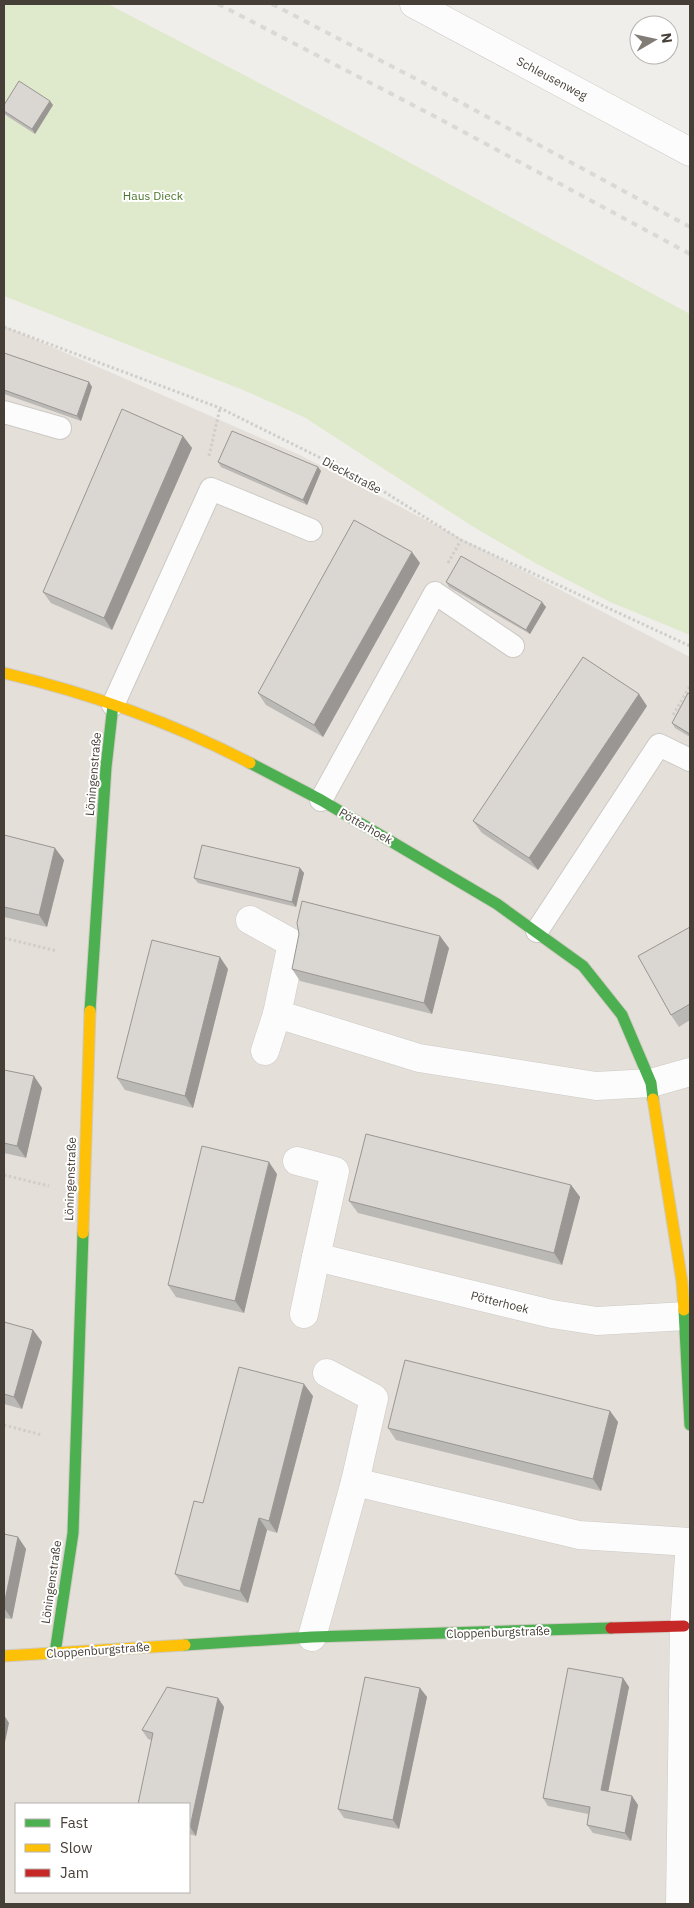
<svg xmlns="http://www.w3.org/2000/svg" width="694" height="1908" viewBox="0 0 694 1908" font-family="'IBM Plex Sans',sans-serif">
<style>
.residential{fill:#e4dfd8;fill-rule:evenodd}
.green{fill:#dfe9cb}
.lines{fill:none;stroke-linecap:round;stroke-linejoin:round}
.lane-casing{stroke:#cccac6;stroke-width:24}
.street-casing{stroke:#cccac6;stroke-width:29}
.fast-casing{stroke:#cfcac1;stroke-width:13}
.slow-casing{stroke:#cfcac1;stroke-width:13}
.jam-casing{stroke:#cfcac1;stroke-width:13}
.path{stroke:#d0cecb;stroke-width:3;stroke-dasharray:2.5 2.5;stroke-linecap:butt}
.lane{stroke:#fdfcfc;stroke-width:22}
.street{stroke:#fdfcfc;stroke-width:28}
.fast{stroke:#4caf50;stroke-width:11}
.slow{stroke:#ffc107;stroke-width:11}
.jam{stroke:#c62828;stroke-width:11}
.rail{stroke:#d9d9d8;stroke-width:4;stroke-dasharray:6 6;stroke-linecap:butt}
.wall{fill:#bbb9b5}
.shaded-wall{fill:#999693}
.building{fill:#dad7d2;stroke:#999693}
.labels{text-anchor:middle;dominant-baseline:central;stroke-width:4;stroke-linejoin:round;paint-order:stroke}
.street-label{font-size:12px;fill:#463f37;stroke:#fff}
.park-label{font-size:12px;fill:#4b752c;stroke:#fff}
</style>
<rect width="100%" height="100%" fill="#f0eeea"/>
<path class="residential" d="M 4,326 L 300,455 L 690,657 L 690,1904 L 4,1904 ZM 16,1804 L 189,1804 L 189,1892 L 16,1892 Z"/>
<path class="green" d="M 4,4 L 108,4 L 353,132 L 690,314 L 690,635 L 610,602 L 537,564 L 472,526 L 304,417 L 243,390 L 4,296 Z"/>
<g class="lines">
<defs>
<g id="lane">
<path d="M 4,412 L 60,428"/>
<path d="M 113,705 L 211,489 L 311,530"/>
<path d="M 321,800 L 435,593 L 513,646"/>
<path d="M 537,931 L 659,745 L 690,760"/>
</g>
<g id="street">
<path d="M 414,4 L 690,152"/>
<path d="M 250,920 L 292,943 L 277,1014 L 419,1058 L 596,1086 L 651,1083 L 690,1072"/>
<path d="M 265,1051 L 277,1014"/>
<path d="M 297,1161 L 335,1171 L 316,1257 L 552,1314 L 597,1321 L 686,1316"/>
<path d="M 304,1314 L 316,1257"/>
<path d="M 327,1373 L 374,1398 L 355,1482 L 579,1535 L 690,1542"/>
<path d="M 312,1637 L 355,1482"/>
<path d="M 680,1904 L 684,1626 L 690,1542"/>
</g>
<g id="fast">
<path d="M 250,763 L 321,800 L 497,904 L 583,966 L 622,1015 L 651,1083 L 653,1099"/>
<path d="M 90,1011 L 106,767 L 113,705"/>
<path d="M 684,1310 L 690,1425"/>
<path d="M 185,1645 L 312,1637 L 611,1628"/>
<path d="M 55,1653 L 73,1533 L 83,1233"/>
</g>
<g id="slow">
<path d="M 4,673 C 89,693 173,723 250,763"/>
<path d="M 653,1099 L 682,1282 L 684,1310"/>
<path d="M 83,1233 L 90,1011"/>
<path d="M 4,1656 L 185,1645"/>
</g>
<path id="jam" d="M 611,1628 L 684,1626"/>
</defs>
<use href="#lane" class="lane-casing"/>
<use href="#street" class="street-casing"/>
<use href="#fast" class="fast-casing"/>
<use href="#slow" class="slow-casing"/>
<use href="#jam" class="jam-casing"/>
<g class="path">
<path d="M 4,327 L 220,408 L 367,481 L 461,540 L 690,646"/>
<path d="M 209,456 L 220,408"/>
<path d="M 448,563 L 461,540"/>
<path d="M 673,715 L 690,686"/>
<path d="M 4,938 L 57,951"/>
<path d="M 4,1175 L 49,1186"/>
<path d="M 4,1425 L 42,1435"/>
</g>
<use href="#lane" class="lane"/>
<use href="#street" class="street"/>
<use href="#fast" class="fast"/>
<use href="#slow" class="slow"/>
<use href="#jam" class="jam"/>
<g class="rail">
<path d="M 218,4 L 436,117 L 690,254"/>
<path d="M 272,4 L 445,94 L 690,227"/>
</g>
</g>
<g class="wall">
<path d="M 4,105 L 53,105 L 35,134 L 4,114 Z"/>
<path d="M 4,353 L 89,382 L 92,387 L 81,421 L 4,394 Z"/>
<path d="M 183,436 L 192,448 L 112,630 L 51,603 L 43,592 Z"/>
<path d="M 218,462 L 318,467 L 321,471 L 307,505 L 221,467 Z"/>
<path d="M 420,563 L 323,737 L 266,705 L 258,693 Z"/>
<path d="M 446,582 L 546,607 L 530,634 L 449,587 Z"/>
<path d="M 690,694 L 690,737 L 675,728 L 672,723 Z"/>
<path d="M 647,706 L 538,870 L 482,833 L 473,821 Z"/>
<path d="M 4,835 L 64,860 L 47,927 L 4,917 Z"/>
<path d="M 300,868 L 304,873 L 296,907 L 198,883 L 194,878 Z"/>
<path d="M 690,927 L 690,1020 L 679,1027 L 671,1015 Z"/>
<path d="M 449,948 L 432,1014 L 300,981 L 292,969 Z"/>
<path d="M 228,969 L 193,1108 L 125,1090 L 117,1078 Z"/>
<path d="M 4,1070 L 42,1088 L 26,1158 L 4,1153 Z"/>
<path d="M 277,1174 L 244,1313 L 176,1297 L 168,1285 Z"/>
<path d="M 571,1185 L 580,1197 L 562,1265 L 358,1213 L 349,1201 Z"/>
<path d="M 4,1322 L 33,1330 L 42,1342 L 22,1409 L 4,1404 Z"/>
<path d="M 313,1396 L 277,1533 L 267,1530 L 248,1603 L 184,1586 L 175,1574 L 203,1503 Z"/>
<path d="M 610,1411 L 618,1422 L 601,1491 L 396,1440 L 388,1428 Z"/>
<path d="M 4,1534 L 18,1537 L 26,1549 L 12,1619 L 4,1618 Z"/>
<path d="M 623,1678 L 629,1687 L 608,1791 L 632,1796 L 638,1805 L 631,1841 L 593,1833 L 587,1825 L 588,1814 L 548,1806 L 543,1798 Z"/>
<path d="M 420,1688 L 427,1697 L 399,1829 L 344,1818 L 338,1809 Z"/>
<path d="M 218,1698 L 224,1707 L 196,1836 L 189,1834 L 189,1804 L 151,1740 L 148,1739 L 142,1730 Z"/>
</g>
<g class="shaded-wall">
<path d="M 50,101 L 53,105 L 35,134 L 32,129 Z"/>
<path d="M 89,382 L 92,387 L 81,421 L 77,416 Z"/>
<path d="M 183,436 L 192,448 L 112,630 L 104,618 Z"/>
<path d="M 318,467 L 321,471 L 307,505 L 303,500 Z"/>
<path d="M 412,552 L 420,563 L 323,737 L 314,725 Z"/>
<path d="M 542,602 L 546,607 L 530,634 L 526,630 Z"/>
<path d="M 639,694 L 647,706 L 538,870 L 529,858 Z"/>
<path d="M 55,848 L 64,860 L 47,927 L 39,915 Z"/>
<path d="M 300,868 L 304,873 L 296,907 L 292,902 Z"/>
<path d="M 440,936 L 449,948 L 432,1014 L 424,1003 Z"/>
<path d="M 220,957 L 228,969 L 193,1108 L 185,1096 Z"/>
<path d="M 34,1076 L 42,1088 L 26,1158 L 17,1146 Z"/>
<path d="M 269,1162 L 277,1174 L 244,1313 L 235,1301 Z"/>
<path d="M 571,1185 L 580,1197 L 562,1265 L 554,1253 Z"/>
<path d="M 33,1330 L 42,1342 L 22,1409 L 14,1397 Z"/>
<path d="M 304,1384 L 313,1396 L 277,1533 L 269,1521 Z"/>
<path d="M 610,1411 L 618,1422 L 601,1491 L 593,1479 Z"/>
<path d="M 259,1518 L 267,1530 L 248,1603 L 240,1591 Z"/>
<path d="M 18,1537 L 26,1549 L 12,1619 L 4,1608 L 4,1605 Z"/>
<path d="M 623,1678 L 629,1687 L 607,1798 L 601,1790 Z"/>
<path d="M 420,1688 L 427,1697 L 399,1829 L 393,1820 Z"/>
<path d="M 218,1698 L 224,1707 L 196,1836 L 190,1827 Z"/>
<path d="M 4,1715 L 9,1723 L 4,1747 Z"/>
<path d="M 632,1796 L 638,1805 L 631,1841 L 625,1833 Z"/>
</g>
<g class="building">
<path d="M 19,81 L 50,101 L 32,129 L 4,111 L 4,105 Z"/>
<path d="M 4,353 L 89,382 L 77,416 L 4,390 Z"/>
<path d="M 122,409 L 183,436 L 104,618 L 43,592 Z"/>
<path d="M 232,431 L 318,467 L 303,500 L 218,462 Z"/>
<path d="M 354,520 L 412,552 L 314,725 L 258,693 Z"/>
<path d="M 461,556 L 542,602 L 526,630 L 446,582 Z"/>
<path d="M 583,657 L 639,694 L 529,858 L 473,821 Z"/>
<path d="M 688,693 L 690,694 L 690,734 L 672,723 Z"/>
<path d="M 4,835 L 55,848 L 39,915 L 4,907 Z"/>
<path d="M 202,845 L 300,868 L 292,902 L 194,878 Z"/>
<path d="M 302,901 L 440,936 L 424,1003 L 292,969 L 299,934 L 297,923 Z"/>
<path d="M 690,927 L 690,1004 L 671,1015 L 638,956 Z"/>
<path d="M 152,940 L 220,957 L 185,1096 L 117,1078 Z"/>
<path d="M 4,1070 L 34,1076 L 17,1146 L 4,1143 Z"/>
<path d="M 366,1134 L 571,1185 L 554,1253 L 349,1201 Z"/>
<path d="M 202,1146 L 269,1162 L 235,1301 L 168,1285 Z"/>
<path d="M 4,1322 L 33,1330 L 14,1397 L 4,1394 Z"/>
<path d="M 405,1360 L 610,1411 L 593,1479 L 388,1428 Z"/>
<path d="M 239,1367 L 304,1384 L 269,1521 L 259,1518 L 240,1591 L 175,1574 L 194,1501 L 203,1503 Z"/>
<path d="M 4,1534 L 18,1537 L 4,1605 Z"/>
<path d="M 568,1668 L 623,1678 L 601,1790 L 632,1796 L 625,1833 L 587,1825 L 590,1807 L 543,1798 Z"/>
<path d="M 365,1677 L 420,1688 L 393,1820 L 338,1809 Z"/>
<path d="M 167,1687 L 218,1698 L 190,1827 L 189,1827 L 189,1804 L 138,1804 L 153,1733 L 142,1730 Z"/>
</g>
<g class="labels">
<g class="street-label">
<text transform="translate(552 78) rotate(28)">Schleusenweg</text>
<text transform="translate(352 475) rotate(28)">Dieckstraße</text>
<text transform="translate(93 774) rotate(-85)">Löningenstraße</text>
<text transform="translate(366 826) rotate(30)">Pötterhoek</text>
<text transform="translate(70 1179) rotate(-88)">Löningenstraße</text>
<text transform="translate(500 1302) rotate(14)">Pötterhoek</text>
<text transform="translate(51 1582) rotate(-82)">Löningenstraße</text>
<text transform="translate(498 1632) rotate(-2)">Cloppenburgstraße</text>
<text transform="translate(98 1650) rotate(-4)">Cloppenburgstraße</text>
</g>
<g class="park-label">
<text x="153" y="195">Haus Dieck</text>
</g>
</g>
<rect width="694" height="1908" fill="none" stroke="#463f37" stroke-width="10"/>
<rect x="15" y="1803" width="175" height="90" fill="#ffffff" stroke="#b5b2af"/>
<rect x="25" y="1819" width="25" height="8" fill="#4caf50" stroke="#b5b2af"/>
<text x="60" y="1828" font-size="15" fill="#463f37">Fast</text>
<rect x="25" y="1844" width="25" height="8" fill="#ffc107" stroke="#b5b2af"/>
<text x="60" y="1853" font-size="15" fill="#463f37">Slow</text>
<rect x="25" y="1869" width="25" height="8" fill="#c62828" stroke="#b5b2af"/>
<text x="60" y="1878" font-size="15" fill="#463f37">Jam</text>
<g transform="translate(654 40) rotate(81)"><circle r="24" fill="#ffffff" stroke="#b5b2af"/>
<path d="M0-4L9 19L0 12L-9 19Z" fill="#827c76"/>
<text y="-8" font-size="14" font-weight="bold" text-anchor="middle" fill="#463f37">N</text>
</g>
</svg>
